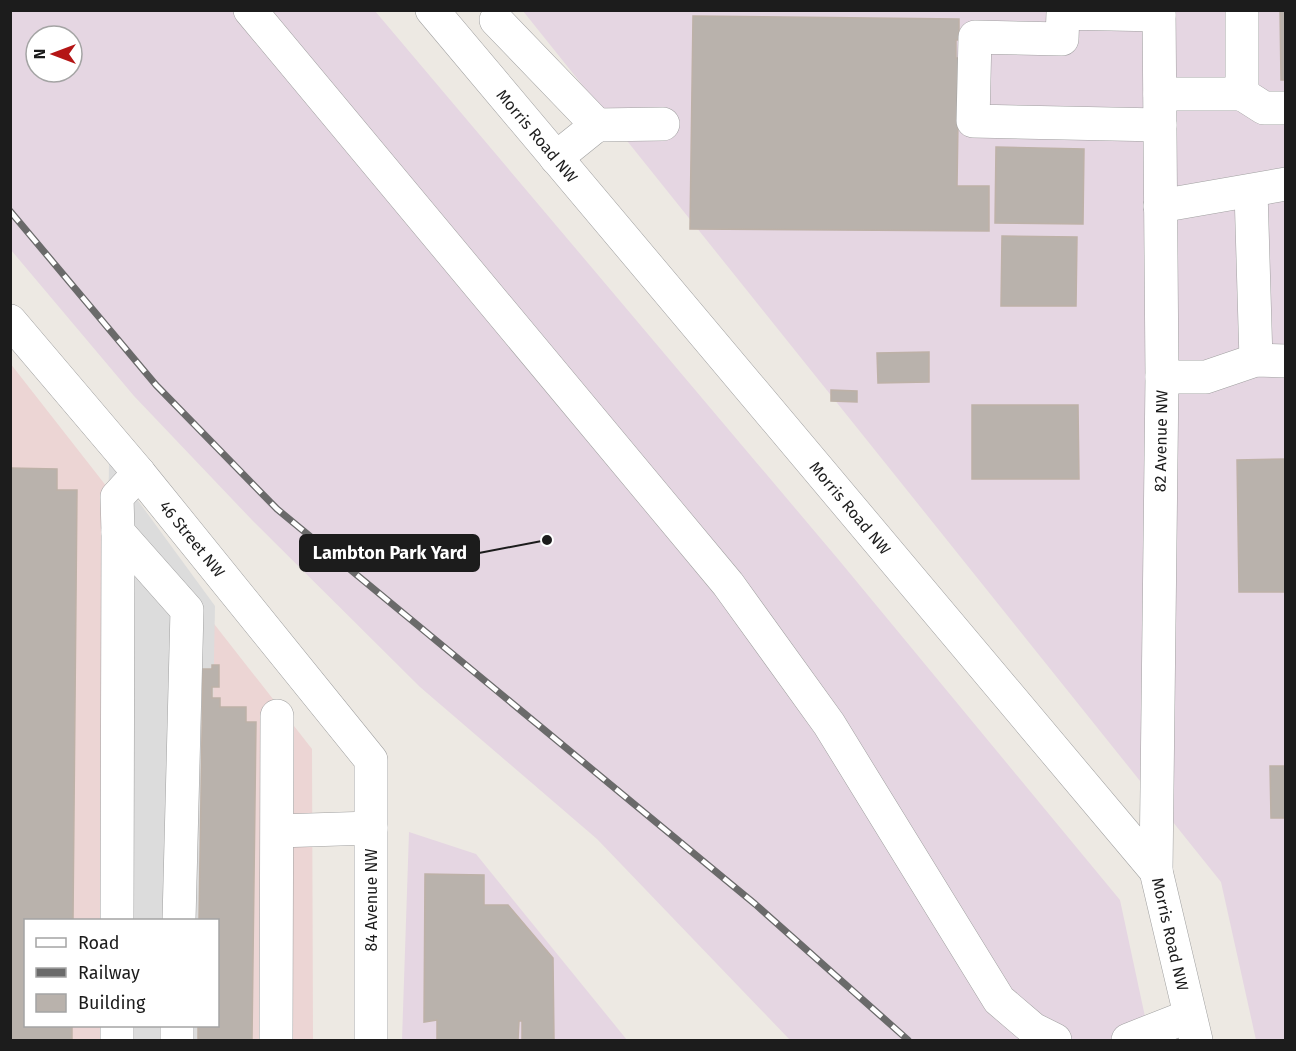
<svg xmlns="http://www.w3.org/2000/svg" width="1296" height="1051" viewBox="0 0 1296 1051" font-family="'Fira Sans',sans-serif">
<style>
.commercial{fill:#ecd5d4;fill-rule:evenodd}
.industrial{fill:#e5d6e2;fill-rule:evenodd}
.parking{fill:#dcdcdc}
.building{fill:#b9b2ac;stroke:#bdb1a7;stroke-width:1.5}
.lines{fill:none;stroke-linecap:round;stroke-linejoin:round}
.minor-casing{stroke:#a0a0a0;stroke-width:34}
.minor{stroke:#fff;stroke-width:33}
.rail-casing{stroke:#6a6a6a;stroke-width:7}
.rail{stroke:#fff;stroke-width:4.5;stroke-dasharray:14;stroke-linecap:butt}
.labels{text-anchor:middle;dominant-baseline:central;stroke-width:4.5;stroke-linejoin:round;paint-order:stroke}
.street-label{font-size:16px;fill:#1c1c1c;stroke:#fff}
.leader{fill:none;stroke:#1c1c1c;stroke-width:2}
.callout-dot{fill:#1c1c1c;stroke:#fff;stroke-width:2}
.callout{fill:#1c1c1c;stroke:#1c1c1c;stroke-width:2}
.callout-label{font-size:18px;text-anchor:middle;font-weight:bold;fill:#fff}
</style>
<rect width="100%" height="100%" fill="#ede9e3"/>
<path class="commercial" d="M 10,363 L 312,749 L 313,1040 L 11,1040 ZM 26,920 L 218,920 L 218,1026 L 26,1026 Z"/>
<g class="industrial">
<path d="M 10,11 L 375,11 L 838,559 L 1120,900 L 1150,1040 L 790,1040 L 597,839 L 420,687 L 252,520 L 134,396 L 11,250 ZM 36,36 L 72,36 L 72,72 L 36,72 Z"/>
<path d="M 523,11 L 1285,11 L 1285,1040 L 1256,1040 L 1221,882 Z"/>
<path d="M 409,832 L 476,854 L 627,1040 L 402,1040 Z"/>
</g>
<g class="parking">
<path d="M 109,461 L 215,606 L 209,920 L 103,920 Z"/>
<rect x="101" y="1026" width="106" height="14"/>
</g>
<g class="building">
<path d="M 1280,10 L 1286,10 L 1286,80 L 1281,80 Z"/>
<path d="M 693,16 L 959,19 L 959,40 L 956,40 L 956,58 L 959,58 L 957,186 L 989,186 L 989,231 L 690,229 Z"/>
<path d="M 996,147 L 1084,149 L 1083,224 L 995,223 Z"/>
<path d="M 1002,236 L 1077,237 L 1076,306 L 1001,306 Z"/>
<path d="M 929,352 L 929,382 L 878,383 L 877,353 Z"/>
<path d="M 831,390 L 857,391 L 857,402 L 831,401 Z"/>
<path d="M 972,405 L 1078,405 L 1079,479 L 972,479 Z"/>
<path d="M 1286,459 L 1286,592 L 1239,592 L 1237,460 Z"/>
<path d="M 10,468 L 57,469 L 57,490 L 77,490 L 73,920 L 26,920 L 26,1026 L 72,1026 L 72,1040 L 10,1040 Z"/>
<path d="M 212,665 L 219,665 L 219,687 L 212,687 L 212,698 L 220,698 L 220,707 L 246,707 L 246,722 L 256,722 L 252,1040 L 198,1040 L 198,1026 L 218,1026 L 218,920 L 199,920 L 203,669 L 212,669 Z"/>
<path d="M 1270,766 L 1286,766 L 1286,818 L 1271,818 Z"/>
<path d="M 425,874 L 484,875 L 484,905 L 508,905 L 553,958 L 554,1040 L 522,1040 L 522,1021 L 519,1021 L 518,1040 L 437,1040 L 437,1020 L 424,1022 Z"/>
</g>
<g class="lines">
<defs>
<g id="minor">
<path d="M 250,10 L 728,584 L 829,724 L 999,1000 L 1033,1029 L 1055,1040"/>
<path d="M 432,10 L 1156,871 L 1196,1040"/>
<path d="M 1159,15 L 1063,13 L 1062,39 L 975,37 L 973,121 L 1160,125"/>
<path d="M 496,20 L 597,125 L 556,158"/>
<path d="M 1160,94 L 1242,94 L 1242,10"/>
<path d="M 1242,94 L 1264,108 L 1286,108"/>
<path d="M 597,125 L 663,124"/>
<path d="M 1251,191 L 1256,360"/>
<path d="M 1160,206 L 1286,184"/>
<path d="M 10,321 L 139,473 L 371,760 L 371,1040"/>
<path d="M 1162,377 L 1206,377 L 1256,360 L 1286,361"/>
<path d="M 139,473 L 117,497 L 118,532 L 187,610 L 179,920"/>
<path d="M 278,831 L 371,828"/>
<path d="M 1156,871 L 1162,377 L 1159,10"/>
<path d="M 117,920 L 118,532"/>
<path d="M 117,1040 L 117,1026"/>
<path d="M 177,1040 L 177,1026"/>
<path d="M 276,1040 L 277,716"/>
<path d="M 1128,1040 L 1189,1016"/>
</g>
</defs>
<use href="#minor" class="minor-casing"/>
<use href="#minor" class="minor"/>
<defs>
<path id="rail" d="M 10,211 L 156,385 L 277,509 L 755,904 L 908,1040"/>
</defs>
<use href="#rail" class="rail-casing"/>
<use href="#rail" class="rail"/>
</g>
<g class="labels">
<g class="street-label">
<text transform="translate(537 136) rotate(50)">Morris Road NW</text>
<text transform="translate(1161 441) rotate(-89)">82 Avenue NW</text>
<text transform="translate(850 508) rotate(50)">Morris Road NW</text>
<text transform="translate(192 539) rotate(51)">46 Street NW</text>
<text transform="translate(371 900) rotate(-90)">84 Avenue NW</text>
<text transform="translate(1170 934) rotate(77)">Morris Road NW</text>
</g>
</g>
<path class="leader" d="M547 540L479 553"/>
<circle class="callout-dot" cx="547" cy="540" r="6"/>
<rect class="callout" x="300" y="535" width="179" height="36" rx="6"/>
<g class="callout-label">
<text x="390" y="559">Lambton Park Yard</text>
</g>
<rect width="1296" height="1051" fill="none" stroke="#1c1c1c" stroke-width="24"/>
<rect x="24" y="919" width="195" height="108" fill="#ffffff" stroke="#a4a4a4" stroke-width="1.5"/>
<rect x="36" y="938" width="30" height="9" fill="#ffffff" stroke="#a4a4a4" stroke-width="1.5"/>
<text x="78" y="949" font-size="18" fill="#1c1c1c">Road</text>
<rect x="36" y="968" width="30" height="9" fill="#6a6a6a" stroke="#a4a4a4" stroke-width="1.5"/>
<text x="78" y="979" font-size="18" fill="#1c1c1c">Railway</text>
<rect x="36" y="994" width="30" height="18" fill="#b9b2ac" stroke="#a4a4a4" stroke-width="1.5"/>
<text x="78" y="1009" font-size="18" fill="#1c1c1c">Building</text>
<g transform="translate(54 54) rotate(270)"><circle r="28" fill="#ffffff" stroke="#a4a4a4" stroke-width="1.5"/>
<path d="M0-4.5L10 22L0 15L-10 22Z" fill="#b41515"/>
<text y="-9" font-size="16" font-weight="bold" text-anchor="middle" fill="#1c1c1c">N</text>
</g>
</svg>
